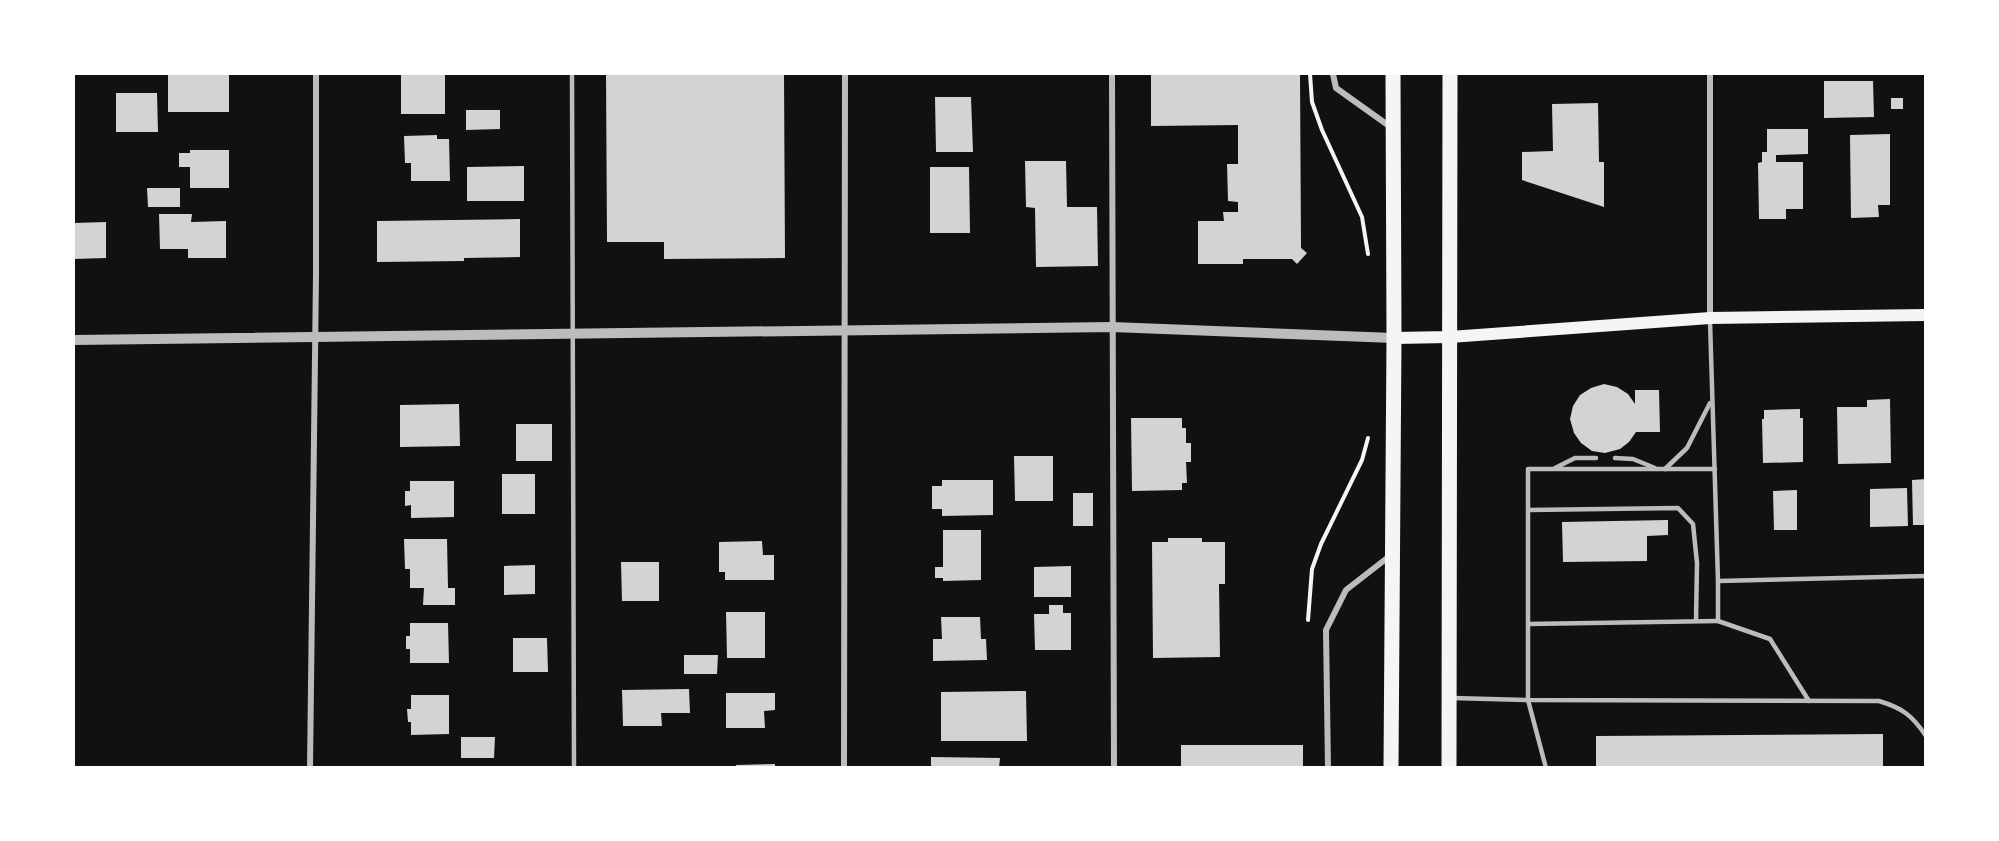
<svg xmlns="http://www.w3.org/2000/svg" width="1999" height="841" viewBox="0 0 1999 841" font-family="'PT Sans Narrow',sans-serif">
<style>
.building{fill:#d3d3d3}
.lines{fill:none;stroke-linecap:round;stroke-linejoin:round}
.path{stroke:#f5f5f5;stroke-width:4}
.service{stroke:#bcbcbc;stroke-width:4.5}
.minor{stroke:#bcbcbc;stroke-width:6}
.tertiary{stroke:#bcbcbc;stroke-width:10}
.secondary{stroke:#f5f5f5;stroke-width:12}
.primary{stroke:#f5f5f5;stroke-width:15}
</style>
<rect width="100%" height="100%" fill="#111"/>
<g class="building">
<rect x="168" y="74" width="61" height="38"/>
<rect x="401" y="74" width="44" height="40"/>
<path d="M 606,74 L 784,74 L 785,258 L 664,259 L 664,242 L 607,242 Z"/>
<path d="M 1151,74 L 1300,74 L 1301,248 L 1307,253 L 1297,264 L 1292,259 L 1243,259 L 1243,264 L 1198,264 L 1198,221 L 1224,221 L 1223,212 L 1238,212 L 1238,202 L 1228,201 L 1227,164 L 1238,164 L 1238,125 L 1151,126 Z"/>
<path d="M 1824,81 L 1873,81 L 1874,117 L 1824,118 Z"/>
<path d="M 116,93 L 157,93 L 158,132 L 116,132 Z"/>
<path d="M 935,97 L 971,97 L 973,152 L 936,152 Z"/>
<rect x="1891" y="98" width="12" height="11"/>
<path d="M 1598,103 L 1599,162 L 1604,162 L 1604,207 L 1522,180 L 1522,152 L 1553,151 L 1552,104 Z"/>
<path d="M 466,110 L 500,110 L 500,129 L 466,130 Z"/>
<path d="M 1767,129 L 1808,129 L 1808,154 L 1776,155 L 1776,162 L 1803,162 L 1803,209 L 1786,209 L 1786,219 L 1759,219 L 1758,163 L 1762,162 L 1762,152 L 1767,152 Z"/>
<path d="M 1890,134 L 1890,205 L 1878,205 L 1879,217 L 1851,218 L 1850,135 Z"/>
<path d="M 437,135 L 437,139 L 449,139 L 450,181 L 411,181 L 411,163 L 405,163 L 404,136 Z"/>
<path d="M 190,150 L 229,150 L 229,188 L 190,188 L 190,167 L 179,167 L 179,153 L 190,153 Z"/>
<path d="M 1025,161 L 1066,161 L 1067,207 L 1097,207 L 1098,266 L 1036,267 L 1035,208 L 1026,207 Z"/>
<path d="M 524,166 L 524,201 L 467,201 L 467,167 Z"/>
<path d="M 930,167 L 969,167 L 970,233 L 930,233 Z"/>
<path d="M 147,188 L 180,188 L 180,207 L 148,207 Z"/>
<path d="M 159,214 L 192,214 L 191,222 L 226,221 L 226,258 L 188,258 L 188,249 L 160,249 Z"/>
<path d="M 520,219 L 520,257 L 464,258 L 464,261 L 377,262 L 377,221 Z"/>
<path d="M 106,222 L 106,258 L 74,259 L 74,223 Z"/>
<path d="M 1604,384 L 1617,387 L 1628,394 L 1635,404 L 1635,390 L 1659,390 L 1660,432 L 1636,432 L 1629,442 L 1620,449 L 1605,453 L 1592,451 L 1581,443 L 1574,433 L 1570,419 L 1573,406 L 1580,395 L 1591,388 Z"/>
<path d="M 1890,399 L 1891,463 L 1838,464 L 1837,407 L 1867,407 L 1867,400 Z"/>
<path d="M 459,404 L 460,446 L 400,447 L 400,405 Z"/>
<path d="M 1800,409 L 1800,418 L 1803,418 L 1803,462 L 1763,463 L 1762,419 L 1764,419 L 1764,410 Z"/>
<path d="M 1131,418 L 1182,418 L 1182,428 L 1186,428 L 1186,443 L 1191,443 L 1191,462 L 1186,462 L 1187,483 L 1182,483 L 1182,490 L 1132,491 Z"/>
<rect x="516" y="424" width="36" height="37"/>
<path d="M 1014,456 L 1053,456 L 1053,501 L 1015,501 Z"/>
<rect x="502" y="474" width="33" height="40"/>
<path d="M 1926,479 L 1926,525 L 1913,525 L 1912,480 Z"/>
<path d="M 942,480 L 993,480 L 993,515 L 942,516 L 942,509 L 932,509 L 932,486 L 942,486 Z"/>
<path d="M 410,481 L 454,481 L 454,517 L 411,518 L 411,505 L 405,506 L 405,491 L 410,491 Z"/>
<path d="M 1907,488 L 1908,526 L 1870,527 L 1870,489 Z"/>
<path d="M 1797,490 L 1797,530 L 1774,530 L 1773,491 Z"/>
<rect x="1073" y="493" width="20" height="33"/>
<path d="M 1668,520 L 1668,535 L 1647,536 L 1647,561 L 1563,562 L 1562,522 Z"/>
<path d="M 943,530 L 981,530 L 981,580 L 943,581 L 943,578 L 935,578 L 935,567 L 943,567 Z"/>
<path d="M 1168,538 L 1202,538 L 1202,542 L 1225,542 L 1225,584 L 1219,584 L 1220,657 L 1153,658 L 1152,542 L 1168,542 Z"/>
<path d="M 404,539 L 447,539 L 448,588 L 455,588 L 455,605 L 423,605 L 424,588 L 410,588 L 410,569 L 405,569 Z"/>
<path d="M 762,541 L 763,555 L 774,555 L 774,580 L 725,580 L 725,572 L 719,572 L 719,542 Z"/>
<path d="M 621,562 L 659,562 L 659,601 L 622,601 Z"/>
<path d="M 535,565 L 535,594 L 504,595 L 504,566 Z"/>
<path d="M 1071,566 L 1071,597 L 1034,597 L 1034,567 Z"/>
<path d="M 1049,605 L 1063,605 L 1063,613 L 1071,613 L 1071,650 L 1035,650 L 1034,614 L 1049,614 Z"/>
<path d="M 726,612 L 765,612 L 765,658 L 727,658 Z"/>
<path d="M 941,617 L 980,617 L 981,639 L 986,639 L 987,660 L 933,661 L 933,639 L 942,639 Z"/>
<path d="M 410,623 L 448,623 L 449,663 L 410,663 L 410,649 L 406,649 L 406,636 L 410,636 Z"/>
<path d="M 513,638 L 547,638 L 548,672 L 513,672 Z"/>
<path d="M 684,655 L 718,655 L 717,674 L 684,674 Z"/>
<path d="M 689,689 L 690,713 L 661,713 L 662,726 L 623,726 L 622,690 Z"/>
<path d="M 1026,691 L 1027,741 L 941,741 L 941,692 Z"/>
<path d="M 726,693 L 775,693 L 775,710 L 764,711 L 765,728 L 726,728 Z"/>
<path d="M 411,695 L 449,695 L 449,734 L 411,735 L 411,722 L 408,722 L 407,709 L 411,709 Z"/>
<path d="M 1883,734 L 1883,768 L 1596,768 L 1596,736 Z"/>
<path d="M 461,737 L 495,737 L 494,758 L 461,758 Z"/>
<rect x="1181" y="745" width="122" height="23"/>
<path d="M 931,757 L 1000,758 L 999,768 L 931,768 Z"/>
<path d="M 775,764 L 775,768 L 736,768 L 736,765 Z"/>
</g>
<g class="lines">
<g class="path">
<path d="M 1310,74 L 1312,102 L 1322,130 L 1362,217 L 1368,254"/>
<path d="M 1308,620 L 1312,569 L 1321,544 L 1362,460 L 1368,438"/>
</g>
<g class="service">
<path d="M 572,74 L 574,768"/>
<path d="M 1710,321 L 1718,581 L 1926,576"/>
<path d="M 1615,458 L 1633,459 L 1655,468"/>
<path d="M 1555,468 L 1575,458 L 1596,458"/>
<path d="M 1665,469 L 1687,448 L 1710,403"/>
<path d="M 1715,469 L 1528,469 L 1528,700 L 1879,701 C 1902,708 1912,715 1926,736"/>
<path d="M 1529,510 L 1678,508 L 1693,524 L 1697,563 L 1696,621"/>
<path d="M 1718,581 L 1718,621 L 1770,639 L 1809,701"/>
<path d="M 1528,624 L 1718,621"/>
<path d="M 1452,698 L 1528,700 L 1546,768"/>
</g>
<g class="minor">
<path d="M 1112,74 L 1114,768"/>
<path d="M 1333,74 L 1336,88 L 1392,128"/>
<path d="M 1710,74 L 1710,318"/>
<path d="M 310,768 L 316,274 L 316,74"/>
<path d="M 844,768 L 845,74"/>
<path d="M 1328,768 L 1326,630 L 1346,590 L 1391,555"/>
</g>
<path class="tertiary" d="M 74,340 L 1112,327 L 1394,338"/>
<path class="secondary" d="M 1394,338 L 1450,337 L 1710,318 L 1926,315"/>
<g class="primary">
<path d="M 1391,768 L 1394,338 L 1393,74"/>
<path d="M 1449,768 L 1450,74"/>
</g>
</g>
<rect width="1999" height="841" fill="none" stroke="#ffffff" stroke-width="150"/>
</svg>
